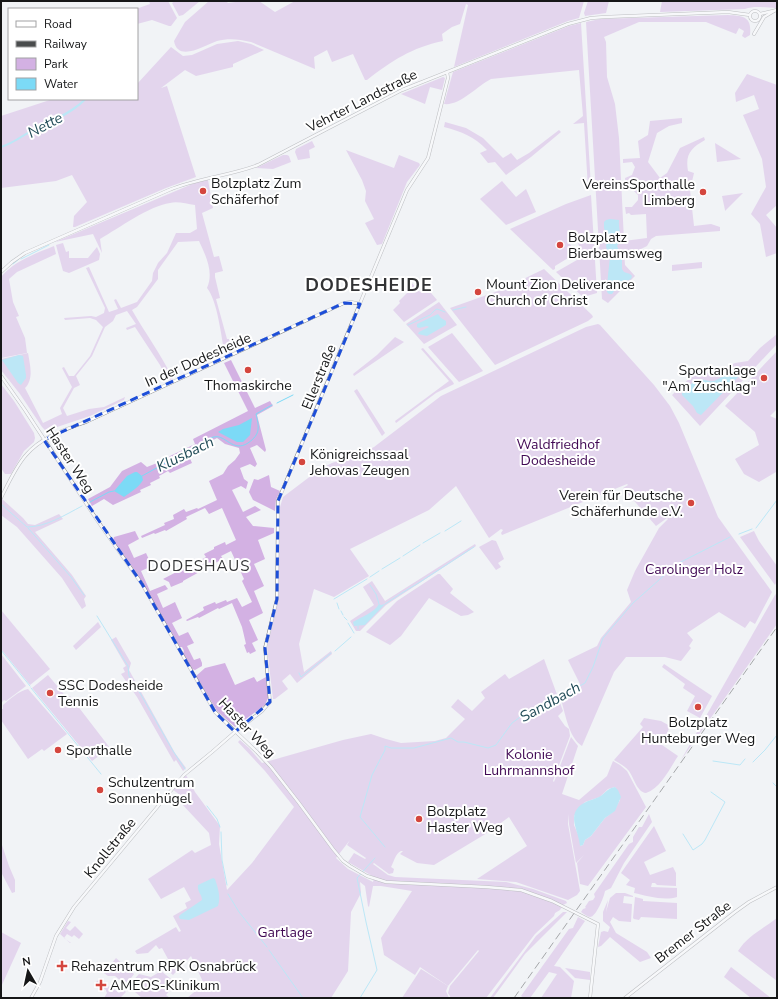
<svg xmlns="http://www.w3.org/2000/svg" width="778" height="999" viewBox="0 0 778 999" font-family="'Nunito Sans',sans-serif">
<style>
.green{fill:#d3b1e3;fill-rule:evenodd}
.water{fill:#7cdaf6}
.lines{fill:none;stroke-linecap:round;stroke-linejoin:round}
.stream{stroke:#7cdaf6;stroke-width:1}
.secondary-casing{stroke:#7f8083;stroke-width:3.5}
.secondary{stroke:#fff;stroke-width:2.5}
.rail{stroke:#4a4c4d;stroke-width:1;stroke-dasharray:8 4;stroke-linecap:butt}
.marked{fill:none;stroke:#1d4ed8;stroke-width:3;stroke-dasharray:8 5;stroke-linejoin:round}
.poi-dot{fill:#d4463e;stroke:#fff;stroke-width:1.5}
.labels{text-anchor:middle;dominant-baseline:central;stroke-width:4;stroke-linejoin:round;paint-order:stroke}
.street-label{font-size:14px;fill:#161718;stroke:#fff}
.poi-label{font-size:14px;fill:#161718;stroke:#fff;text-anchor:start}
.park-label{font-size:14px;fill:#410954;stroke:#fff}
.water-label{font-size:15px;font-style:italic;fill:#234d59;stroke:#fff}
.neighbourhood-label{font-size:15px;letter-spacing:1px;fill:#323335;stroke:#fff}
.district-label{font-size:18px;font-weight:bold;letter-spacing:1px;fill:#323335;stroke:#fff}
</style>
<rect width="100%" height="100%" fill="#f1f3f6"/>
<g class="green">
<path d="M 149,1 L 168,1 L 177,18 L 171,26 L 169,26 L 152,20 L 137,24 L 137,9 L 136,9 L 150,4 Z"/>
<path d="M 175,1 L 200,1 L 183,15 L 179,16 L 172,3 Z"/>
<path d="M 209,1 L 226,1 L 228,3 L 243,1 L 259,1 L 275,12 L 295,1 L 584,1 L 579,18 L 568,21 L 454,67 L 468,5 L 466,4 L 460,24 L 452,27 L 442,34 L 443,41 C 411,48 393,60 367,80 L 365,80 L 353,54 L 332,62 L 327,50 L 314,57 L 315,69 L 251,42 C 239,39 228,38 217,41 C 205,45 178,63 174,41 L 185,22 Z"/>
<path d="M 588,1 L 609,1 L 606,13 L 585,16 L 584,13 Z"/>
<path d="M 662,1 L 777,1 L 777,8 C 766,8 755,5 745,9 L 660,12 Z"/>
<path d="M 728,15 C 743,16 752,16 750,35 L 745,38 L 742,36 L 744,31 L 739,28 L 736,34 L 706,22 L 639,22 L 604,37 L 606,42 L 607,77 L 615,104 L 619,138 L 624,241 L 647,238 L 646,214 L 631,215 L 629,213 L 626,214 L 625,207 L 632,207 L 638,200 L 638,195 L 632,189 L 626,187 L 625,178 L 632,175 L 635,167 L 632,162 L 623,163 L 623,159 L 640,158 L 638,141 L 648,135 L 650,121 L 682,118 L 682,123 L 669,126 L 657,133 L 648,162 L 660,178 L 667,173 L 680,148 L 704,137 L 705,140 C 691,148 685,154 688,171 L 694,173 L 690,190 L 694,226 L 711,224 L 720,227 L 720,231 L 656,236 L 651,239 L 647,246 L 633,253 L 629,250 L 624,251 L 625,265 L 635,276 L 608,303 L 602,299 L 586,22 L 600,19 Z"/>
<path d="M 581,23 L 591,187 L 588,188 L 584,123 L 573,124 L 583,116 L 579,70 L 491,79 C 477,86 460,106 444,104 L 453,72 L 569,26 Z"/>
<path d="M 238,41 L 251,44 L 264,50 L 233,64 L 233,67 L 196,76 L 185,70 L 161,88 L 167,86 L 196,177 L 166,188 L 75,227 L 73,227 L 74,216 L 87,202 L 72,175 L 56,181 L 1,188 L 1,116 L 53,99 L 137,99 L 137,84 L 171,47 L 183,56 L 192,55 L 217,44 Z"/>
<path d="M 747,74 L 777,85 L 777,205 L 766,215 L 777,228 L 777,253 L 766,257 L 760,224 L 751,214 L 766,187 L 762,159 L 743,115 L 759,109 L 754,95 L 736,102 L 735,93 Z"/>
<path d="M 443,77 L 445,78 L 442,90 L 430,87 L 425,104 L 401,94 Z"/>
<path d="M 445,122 L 466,128 L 483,138 L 503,158 L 511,153 L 517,160 L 529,153 L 559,130 L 561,132 L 531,157 L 506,175 L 495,162 L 488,163 L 480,153 L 487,150 C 474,136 462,132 444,127 Z"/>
<path d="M 312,141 L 315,147 L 309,150 L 310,158 L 298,160 L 295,152 L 296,149 Z"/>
<path d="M 715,143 L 741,159 L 717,162 Z"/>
<path d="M 346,150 L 394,168 L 399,155 L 419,163 L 420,165 L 407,182 L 382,244 L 377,245 L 365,223 L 374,219 L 365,201 L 366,191 L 362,180 Z"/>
<path d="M 283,155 L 287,155 L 289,156 L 291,162 L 273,169 L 256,168 Z"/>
<path d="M 208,180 L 213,208 L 202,213 L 214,257 L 219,256 L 223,271 L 215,273 L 215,277 L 220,298 L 216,299 L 227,339 L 229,339 L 232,352 L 225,355 C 221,336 218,302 207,288 C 214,272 206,256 199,241 L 178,242 L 158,270 L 158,279 L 137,307 L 132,310 C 145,333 161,354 173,379 L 168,381 L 160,365 L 135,327 L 127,330 L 126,328 L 136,324 L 127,311 L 116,315 L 113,321 L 105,327 L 92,356 L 76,376 L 80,385 L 74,388 L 63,408 L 67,416 L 89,409 L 104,407 L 125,397 L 124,400 L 90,416 L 60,426 L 52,429 L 45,430 L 42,427 L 20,394 L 1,370 L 1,359 L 28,353 C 30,365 34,379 25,388 L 43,423 L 62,414 L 60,408 L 72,387 L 62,368 L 64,367 L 69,376 L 74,376 L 90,356 L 103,327 L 96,320 L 90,318 L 65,320 L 64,318 L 91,316 L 96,317 L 104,313 L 105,308 L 86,268 L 89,267 L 109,312 L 118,309 L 114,300 L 116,299 L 121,308 L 137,302 L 152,281 L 153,273 L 158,263 L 167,253 L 176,233 L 190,233 L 197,229 L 195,205 C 187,204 177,201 170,203 C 149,206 119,228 100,239 L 102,253 L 93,234 L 55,242 L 197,182 Z"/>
<path d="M 502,181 L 516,197 L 526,189 L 536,212 L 506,225 L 480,199 Z"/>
<path d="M 743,193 L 725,211 L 725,210 L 722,196 Z"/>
<path d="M 591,195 L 597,293 L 583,297 L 556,272 L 584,256 L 576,239 L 569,242 L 573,250 L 576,250 L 578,254 L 575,256 L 573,255 L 555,266 L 555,269 L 553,270 L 510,229 L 566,204 Z"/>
<path d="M 63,243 L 66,252 L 69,251 L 69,258 L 88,258 L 97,247 L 100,254 L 99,260 L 69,273 L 63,271 L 56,245 Z"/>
<path d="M 54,246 L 56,254 L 17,272 L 9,279 L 13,302 L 19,316 L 16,317 L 25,338 L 27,353 L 1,358 L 1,277 C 14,261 35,254 54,246 Z"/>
<path d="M 702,262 L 702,268 L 672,271 L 672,265 Z"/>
<path d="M 544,269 L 592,315 L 593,317 L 588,321 L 495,365 L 450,308 L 501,290 Z"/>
<path d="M 409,280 L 420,292 L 426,287 L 437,300 L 404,322 L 393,310 L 400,303 L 399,301 L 408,292 L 403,286 Z"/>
<path d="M 439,302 L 457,325 L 424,344 L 406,324 Z"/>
<path d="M 598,324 L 600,325 L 654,385 L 670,406 L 679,423 L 718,517 L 772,592 L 755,624 L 750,621 L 745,628 L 719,612 L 687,633 L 693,640 L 689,646 L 691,648 L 681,661 L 665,657 L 626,657 L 614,672 L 582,746 C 568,737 565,711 560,696 L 580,684 L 568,660 L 597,646 L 601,638 L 631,602 L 627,590 L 635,571 L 659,528 L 668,519 L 667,518 L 656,526 L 623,488 L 628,485 L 627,484 L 502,535 L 501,533 L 503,530 L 501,529 L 489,538 L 456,486 L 429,510 L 350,549 L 369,576 L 334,597 L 314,589 L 299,644 L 304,672 L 331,651 L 332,654 L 297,683 L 290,674 L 282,681 L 288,689 L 275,699 L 273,699 L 267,648 L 278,597 L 280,507 L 283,497 L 320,469 L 332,463 L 364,452 L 374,447 L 441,396 L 586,327 Z"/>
<path d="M 452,333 L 483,371 L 459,382 L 428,347 Z"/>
<path d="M 777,334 L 777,344 L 700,426 L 672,395 L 693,375 L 714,372 L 735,363 L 748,361 L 760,348 Z"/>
<path d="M 395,337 L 404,342 L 354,376 L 353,374 L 377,355 Z"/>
<path d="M 423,348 L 453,382 L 454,384 L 436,393 L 396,423 L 395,421 L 449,381 L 421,349 Z"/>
<path d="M 777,351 L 777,409 L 770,416 L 777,419 L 777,473 L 776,472 L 759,482 L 744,474 L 735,459 L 759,445 L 755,432 L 725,406 Z"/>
<path d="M 231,360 L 255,408 L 270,401 L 273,406 L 257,415 L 266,450 L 265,452 L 257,445 L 250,448 L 257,464 L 255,467 L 250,464 L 240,468 L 244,479 L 248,482 L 246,489 L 241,486 L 232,490 L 243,512 L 255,506 L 261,510 L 246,517 L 253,526 L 274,528 L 274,533 L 258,540 L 265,559 L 254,564 L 264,586 L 254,591 L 263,613 L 249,620 L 258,640 L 252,643 L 256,651 L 250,654 L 249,652 L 247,653 L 244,645 L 246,644 L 242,627 L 232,603 L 219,609 L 218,608 L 199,618 L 198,617 L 187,621 L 186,620 L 204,610 L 203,607 L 215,602 L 216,604 L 226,600 L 227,602 L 237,598 L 242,607 L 252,602 L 242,581 L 244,579 L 231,551 L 221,556 L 223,559 L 211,565 L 210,562 L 202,566 L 203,570 L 183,581 L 183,582 L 171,587 L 169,582 L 163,579 L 186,567 L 187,569 L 196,565 L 196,563 L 206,557 L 204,554 L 214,549 L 214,547 L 225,542 L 226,545 L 236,540 L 222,508 L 209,514 L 205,508 L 186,517 L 187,519 L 166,531 L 165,530 L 155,534 L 154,533 L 142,538 L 141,536 L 165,525 L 164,523 L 174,519 L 173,515 L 184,509 L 186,512 L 197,508 L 198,509 L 217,500 L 209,481 L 223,474 L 228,466 L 235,460 L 240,453 L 239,448 L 225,444 L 217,438 L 188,454 L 192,463 L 170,473 L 168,471 L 159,476 L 160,478 L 150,483 L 151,485 L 140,490 L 141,492 L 113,505 L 104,499 L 92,506 L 88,499 L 110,487 L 122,471 L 141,462 L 147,467 L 167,459 L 170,456 L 195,444 L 193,439 L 248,411 L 224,363 Z"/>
<path d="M 1,384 L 14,401 L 34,433 L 35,438 L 34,442 L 24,451 L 11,474 L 5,474 L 1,468 Z"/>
<path d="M 357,389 L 385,433 L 382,436 L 354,391 Z"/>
<path d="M 269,475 L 271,487 L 280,491 L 276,500 L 275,511 L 253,500 L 249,492 L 254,479 L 258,480 Z"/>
<path d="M 1,498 L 23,518 L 28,524 L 35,525 L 59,514 L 63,519 L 35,532 L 72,575 L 86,596 L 84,599 L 86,606 L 82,609 L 62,578 L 17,527 L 1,515 Z"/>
<path d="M 135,531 L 139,539 L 128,545 L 134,558 L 146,553 L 152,566 L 141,571 L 150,591 L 165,585 L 168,589 L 157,594 L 163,608 L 175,602 L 182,618 L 172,623 L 179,636 L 188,632 L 194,643 L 187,646 L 194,660 L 200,658 L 202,663 L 202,666 L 195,670 L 192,669 L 183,653 L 184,651 L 182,647 L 180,647 L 138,575 L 113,540 L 114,537 Z"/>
<path d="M 754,531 L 759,541 L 777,566 L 777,581 L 775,585 L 740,537 Z"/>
<path d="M 492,540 L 496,541 L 504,559 L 498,563 L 501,567 L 496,570 L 479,547 Z"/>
<path d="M 475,544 L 476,546 L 386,605 L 360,631 L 356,631 L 350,621 L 374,605 L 363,587 L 372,581 L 385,601 Z"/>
<path d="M 438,574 L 440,574 L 453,589 L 450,593 L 474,612 L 468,615 L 461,616 L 429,598 L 401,636 L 390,645 L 366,632 L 397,601 Z"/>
<path d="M 776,594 L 777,624 L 681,760 L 775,595 Z"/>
<path d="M 1,610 L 50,669 L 30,685 L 1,649 Z"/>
<path d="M 98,622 L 101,627 L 76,650 L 73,646 Z"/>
<path d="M 116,637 L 131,663 L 129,670 L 175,753 L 186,768 L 183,771 L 176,760 L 174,762 L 137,697 L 121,674 L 125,672 L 123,668 L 126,666 L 111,640 Z"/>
<path d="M 1,654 L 26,686 L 6,701 L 4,700 L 1,703 Z"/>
<path d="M 544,659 L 563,711 L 558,716 L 565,726 L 569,729 L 570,736 L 553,781 L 554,782 L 571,737 L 578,746 L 562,794 L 579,800 L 607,776 L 613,761 L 620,765 L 627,771 L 646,807 L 588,886 L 580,884 L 577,863 L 584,855 L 576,863 L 569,824 L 568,814 L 569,807 L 568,814 L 568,824 L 580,891 L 577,895 L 568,900 L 516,882 L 477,879 L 527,846 L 509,817 L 487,833 L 434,865 L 417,863 L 400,854 L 403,851 L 401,851 C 395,854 394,862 391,867 L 394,869 L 393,873 L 389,874 L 374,863 L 373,864 L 388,875 L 395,877 L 506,882 L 533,889 L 566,901 L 567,903 L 563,905 L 560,910 L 555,913 L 554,916 L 535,934 L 486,998 L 451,998 L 448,993 L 450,986 L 479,951 L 478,950 L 448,986 L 420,967 L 415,975 L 384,955 L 381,938 L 412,891 L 381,886 L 373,886 L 369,907 L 368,906 L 365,886 L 360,882 L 361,893 L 351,912 L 348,971 L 331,998 L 187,998 L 204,984 L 191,956 L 173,975 L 163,966 L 168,959 L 162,948 L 159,949 L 156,945 L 148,953 L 137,954 L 135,951 L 176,927 L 179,932 L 181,931 L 173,916 L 187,908 L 185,903 L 191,900 L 184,887 L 161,899 L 148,879 L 192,850 L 195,853 L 211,845 L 209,833 L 181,803 L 184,798 L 172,789 L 186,775 L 195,792 L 220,826 L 219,844 L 227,890 L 252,863 L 294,807 L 265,771 L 238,742 L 240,740 L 249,748 L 262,763 L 343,740 L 371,734 L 386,739 L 401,743 L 435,741 L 446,738 L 465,719 L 451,707 L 458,699 L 472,711 L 485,698 L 481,692 L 505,674 L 509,679 ZM 615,787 L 620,800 L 614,811 L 605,818 L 591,836 L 585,840 L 583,845 L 580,846 L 580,839 L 574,825 L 574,816 L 585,802 L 600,797 L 608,789 ZM 350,840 L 347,845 L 366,858 L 365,859 L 354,853 L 348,862 L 374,877 L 373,882 L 348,869 L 336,858 Z"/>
<path d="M 225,663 L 235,685 L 254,677 L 257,682 L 266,677 L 268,698 L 265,705 L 235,727 L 217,711 L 196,676 L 205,668 Z"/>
<path d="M 664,664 L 712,696 L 700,718 L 687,711 L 695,696 L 683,688 L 685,684 L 662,667 Z"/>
<path d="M 48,675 L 67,698 L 70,696 L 110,748 L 92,761 L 32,688 Z"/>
<path d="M 28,689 L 67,734 L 44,751 L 42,749 L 28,759 L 1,720 L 1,709 L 3,709 L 3,705 C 10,699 19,691 28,689 Z"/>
<path d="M 644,718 L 661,721 L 670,726 L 662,745 L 678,756 C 670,768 661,788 646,793 C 637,792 634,778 629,771 C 625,766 619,763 614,760 L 643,727 L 640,724 Z"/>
<path d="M 649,814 L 652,822 L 624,863 L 611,888 L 605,891 C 604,897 596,917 590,917 C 588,917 584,914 581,912 L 583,909 L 586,908 L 585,907 L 589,901 L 593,900 L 595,897 L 594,894 L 629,844 L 633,842 L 633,837 L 639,827 L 642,827 Z"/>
<path d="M 654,826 L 666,851 L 644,862 L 650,875 L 673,867 L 676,873 L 676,886 L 657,885 L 655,883 L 652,883 L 651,887 L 677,888 L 677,897 C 664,901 647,896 634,893 L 635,888 L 626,885 L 630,880 L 621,873 Z"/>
<path d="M 1,842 L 9,866 L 15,880 L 15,892 L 12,893 L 1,872 Z"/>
<path d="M 616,893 L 625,893 L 633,896 L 633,897 L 624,896 L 623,903 L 632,904 L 631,922 L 619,921 L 613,917 L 610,922 L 616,933 L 647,952 L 651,958 L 640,962 L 610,937 L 601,946 L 598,947 L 601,932 L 604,931 L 608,932 L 610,927 L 603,921 L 603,912 L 608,900 L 606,912 L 610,898 Z"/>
<path d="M 635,897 L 643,899 L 643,901 L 677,903 L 677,919 L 641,917 L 639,920 L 634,919 L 633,918 Z"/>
<path d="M 563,912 L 567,912 L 525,954 L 493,998 L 490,998 L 536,936 Z"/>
<path d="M 578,917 L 585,921 L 554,966 L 560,967 L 574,981 L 571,998 L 541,998 L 557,974 L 549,972 L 530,998 L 524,998 L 521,996 L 569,929 L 573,928 Z"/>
<path d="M 777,918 L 777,981 L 738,951 C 748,935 763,929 777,918 Z"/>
<path d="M 68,921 L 71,922 L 66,928 L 70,931 L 75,926 L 83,934 L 79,939 L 74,935 L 72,937 L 67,934 L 64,938 L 71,943 L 70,943 L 60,934 Z"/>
<path d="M 1,932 L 21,943 L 1,987 Z"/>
<path d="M 116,958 L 134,974 L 126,985 L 115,976 L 108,976 L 104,973 Z"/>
<path d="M 731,967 L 771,998 L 751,998 L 724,977 Z"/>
<path d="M 565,968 L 590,972 L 590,980 L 575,978 Z"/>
<path d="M 421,969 L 448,986 L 446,991 L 449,998 L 402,998 Z"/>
<path d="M 161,971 L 176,983 L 166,995 L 170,998 L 142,998 L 128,986 L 139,974 L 151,977 Z"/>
<path d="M 101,978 L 103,979 L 101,981 L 109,987 L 110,986 L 119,993 L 123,990 L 126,992 L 120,998 L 104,998 L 107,993 L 106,991 L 106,990 L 96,982 Z"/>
</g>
<g class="water">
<path d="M 84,99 L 87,99 C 72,114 55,121 37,130 C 24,135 14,144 1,148 L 1,146 C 13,142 23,134 35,128 C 52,119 69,113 84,99 Z"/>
<path d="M 610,219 L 619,220 C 618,229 623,238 617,246 L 622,257 L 622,269 L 624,272 L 630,274 L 632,276 L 631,279 L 618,285 L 612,294 L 609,294 L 607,292 C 607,279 609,268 610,257 L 606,247 L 607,237 L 604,228 L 604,222 L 606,220 Z"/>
<path d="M 438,314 L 441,318 L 446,321 L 446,325 L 427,336 L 418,334 L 419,332 L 429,327 L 427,326 L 419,328 L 417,327 L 417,324 Z"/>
<path d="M 19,355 L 23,356 L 26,375 L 26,378 L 21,385 L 18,383 L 2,360 Z"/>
<path d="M 742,367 L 744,368 L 744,371 L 701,415 L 697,413 L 693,406 L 682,395 L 682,391 C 689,389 691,381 698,380 C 703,378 708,382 714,381 Z"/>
<path d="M 252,418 L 250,435 L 243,442 L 237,442 L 218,432 L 223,429 L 239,425 Z"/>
<path d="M 135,472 L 137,472 L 142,476 L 143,480 C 139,487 131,492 124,497 L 114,491 L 127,476 Z"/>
<path d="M 379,604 L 381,605 L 385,604 L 365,625 L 354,626 L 353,622 C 361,617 374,613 379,604 Z"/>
<path d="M 615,787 L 618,790 L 621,797 L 615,811 L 605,818 L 591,836 L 585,840 L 583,845 L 580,846 C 579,830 565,814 584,803 C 589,800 595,799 599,797 C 606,793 606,789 615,787 Z"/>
<path d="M 213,878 L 215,879 C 218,888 221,897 218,906 L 189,920 L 180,919 L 179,917 L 180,915 L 202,900 C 202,894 197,892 198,885 Z"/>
</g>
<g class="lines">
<g class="stream">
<path d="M 21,259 L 49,245"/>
<path d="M 13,264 L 19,259"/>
<path d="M 453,310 L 466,307"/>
<path d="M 408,325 L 430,315 L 435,310 L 437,309 L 445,312"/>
<path d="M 277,403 L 293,395"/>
<path d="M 142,476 C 160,466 178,456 196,446 C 202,443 207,438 214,437 C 225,434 233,453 248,443 C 261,434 259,427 256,414 L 272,405"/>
<path d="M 90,502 L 109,492 L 114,491"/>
<path d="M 1,504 L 27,527 C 46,527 65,515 82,506"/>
<path d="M 28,528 L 71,577 L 84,595"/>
<path d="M 756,528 L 777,500"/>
<path d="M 445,531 L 461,521"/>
<path d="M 739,534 L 752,529"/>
<path d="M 423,543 L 440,533"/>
<path d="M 403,556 L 420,545"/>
<path d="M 382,569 L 400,558"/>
<path d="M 370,577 L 379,571"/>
<path d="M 370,585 L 376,594 L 379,604"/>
<path d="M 334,599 L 367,579"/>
<path d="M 337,603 L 339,609"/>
<path d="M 385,604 C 396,597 406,590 417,584 L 474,547"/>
<path d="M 341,611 L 343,615"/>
<path d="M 97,616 L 128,666 L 129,676 L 140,693 L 173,751 L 185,769"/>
<path d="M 344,617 L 347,620"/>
<path d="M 348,623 L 354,633"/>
<path d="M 358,629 L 358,626"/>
<path d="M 1,650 L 30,686"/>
<path d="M 335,651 L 351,637"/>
<path d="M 299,673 L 301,677 L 331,653"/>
<path d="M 31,688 L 101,774"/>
<path d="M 713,761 L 740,765 L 745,759"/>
<path d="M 753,762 L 765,750 L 777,735"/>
<path d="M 773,783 L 777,787"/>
<path d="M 207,806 L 217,819 L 220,827"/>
<path d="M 221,832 L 222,860 L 227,885"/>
<path d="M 683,834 L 693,850 L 702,844 L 705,840 L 725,802 L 711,792"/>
<path d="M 385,847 L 360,817 L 372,775 L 385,750 L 385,746 L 391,748 L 414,748 L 451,738 L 458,742 L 464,742 L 488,748 L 496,745 L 512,723 L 527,712 L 562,696 L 585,683 L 593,667 L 603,638 L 633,603 L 677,564 L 730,537"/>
<path d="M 228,894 L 239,912 L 267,947"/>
<path d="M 269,950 L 303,998"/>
<path d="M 360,998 L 377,970 L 366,922 L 357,878 L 375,858"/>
</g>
<defs>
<g id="secondary">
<circle cx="755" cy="16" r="5"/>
<path d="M 760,14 L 777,10"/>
<path d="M 754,34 L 764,17 L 774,11"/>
<path d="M 1,272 L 12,262 L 25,253 L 169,190 C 198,178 229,176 258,165 L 402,90 L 568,24 L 591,18 L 605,17 L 728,12 L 750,15"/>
<path d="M 1,376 L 25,410 L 97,520 L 142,584 L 215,712 L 257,752 L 271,767 L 299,803 L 333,849 L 343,861 L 350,866 L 367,876 L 386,882 L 486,887 L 521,890 L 552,901 L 598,924 L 590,998"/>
<path d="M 1,498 C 8,484 16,466 26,455 C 42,436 67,429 88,421 L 344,303 L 351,302 L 360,304"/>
<path d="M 31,998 L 40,982 L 56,936 L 74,907 L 184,775 L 212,752 L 235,732 L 262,711 L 270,702 L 265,648 L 277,599 L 278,501 L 407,190 L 428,158 L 448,78 L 447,72"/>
<path d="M 625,998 L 735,912 L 749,902 L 777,887"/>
</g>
</defs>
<use href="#secondary" class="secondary-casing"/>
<use href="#secondary" class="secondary"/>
<path class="rail" d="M 514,998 L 777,627"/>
</g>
<path d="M0 0H778V999H0ZM 344,303 L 360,304 L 278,501 L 277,599 L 265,648 L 270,702 L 235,732 L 215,712 L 142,584 L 44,440 Z" fill="#f1f3f6" fill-opacity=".55" fill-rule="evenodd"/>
<path class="marked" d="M 344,303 L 360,304 L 278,501 L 277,599 L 265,648 L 270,702 L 235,732 L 215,712 L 142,584 L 44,440 Z"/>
<g class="poi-dot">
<circle cx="203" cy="191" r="4"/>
<circle cx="703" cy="192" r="4"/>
<circle cx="560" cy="245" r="4"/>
<circle cx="478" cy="292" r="4"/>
<circle cx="248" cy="370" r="4"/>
<circle cx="764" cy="378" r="4"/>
<circle cx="302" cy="462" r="4"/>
<circle cx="691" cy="503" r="4"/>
<circle cx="50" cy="693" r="4"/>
<circle cx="698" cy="707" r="4"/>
<circle cx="58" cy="750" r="4"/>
<circle cx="100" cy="790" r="4"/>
<circle cx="419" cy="819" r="4"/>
<path d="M60 960h4v4h4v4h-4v4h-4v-4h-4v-4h4z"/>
<path d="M99 979h4v4h4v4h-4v4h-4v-4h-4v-4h4z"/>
</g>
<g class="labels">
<g class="street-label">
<text transform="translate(362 101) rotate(-27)">Vehrter Landstraße</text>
<text transform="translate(198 360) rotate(-24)">In der Dodesheide</text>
<text transform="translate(319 377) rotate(-68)">Ellerstraße</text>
<text transform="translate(70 460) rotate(57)">Haster Weg</text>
<text transform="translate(247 728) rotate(47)">Haster Weg</text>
<text transform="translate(110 848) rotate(-51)">Knollstraße</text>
<text transform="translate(693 932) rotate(-38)">Bremer Straße</text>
</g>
<g class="poi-label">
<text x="211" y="183">Bolzplatz Zum<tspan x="211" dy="16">Schäferhof</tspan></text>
<text x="695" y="184" text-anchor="end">VereinsSporthalle<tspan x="695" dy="16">Limberg</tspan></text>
<text x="568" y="237">Bolzplatz<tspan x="568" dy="16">Bierbaumsweg</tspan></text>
<text x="486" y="284">Mount Zion Deliverance<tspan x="486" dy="16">Church of Christ</tspan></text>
<text x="756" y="370" text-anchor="end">Sportanlage<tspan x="756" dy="16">"Am Zuschlag"</tspan></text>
<text x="248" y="385" text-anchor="middle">Thomaskirche</text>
<text x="310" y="454">Königreichssaal<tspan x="310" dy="16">Jehovas Zeugen</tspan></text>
<text x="683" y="495" text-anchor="end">Verein für Deutsche<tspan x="683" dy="16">Schäferhunde e.V.</tspan></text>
<text x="58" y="685">SSC Dodesheide<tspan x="58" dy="16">Tennis</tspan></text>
<text x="698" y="722" text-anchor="middle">Bolzplatz<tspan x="698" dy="16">Hunteburger Weg</tspan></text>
<text x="66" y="750">Sporthalle</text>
<text x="108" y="782">Schulzentrum<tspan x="108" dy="16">Sonnenhügel</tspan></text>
<text x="427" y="811">Bolzplatz<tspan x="427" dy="16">Haster Weg</tspan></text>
<text x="71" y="966">Rehazentrum RPK Osnabrück</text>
<text x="110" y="985">AMEOS-Klinikum</text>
</g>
<g class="park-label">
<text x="558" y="444">Waldfriedhof<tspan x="558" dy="16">Dodesheide</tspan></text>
<text x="694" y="569">Carolinger Holz</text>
<text x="529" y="754">Kolonie<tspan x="529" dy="16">Luhrmannshof</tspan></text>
<text x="285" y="932">Gartlage</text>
</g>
<g class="water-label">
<text transform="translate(45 125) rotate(-28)">Nette</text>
<text transform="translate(185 454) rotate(-26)">Klusbach</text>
<text transform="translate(550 702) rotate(-29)">Sandbach</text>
</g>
<g class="neighbourhood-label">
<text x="199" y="566">DODESHAUS</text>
</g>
<g class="district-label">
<text x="369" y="285">DODESHEIDE</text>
</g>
</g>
<rect width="778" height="999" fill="none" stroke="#161718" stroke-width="4"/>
<rect x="8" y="8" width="130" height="92" fill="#ffffff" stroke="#a2a2a3"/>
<rect x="16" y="21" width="20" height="6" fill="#ffffff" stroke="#a2a2a3"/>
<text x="44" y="28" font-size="12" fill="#161718">Road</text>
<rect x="16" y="41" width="20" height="6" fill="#4a4c4d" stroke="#a2a2a3"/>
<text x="44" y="48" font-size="12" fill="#161718">Railway</text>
<rect x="16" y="58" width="20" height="12" fill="#d3b1e3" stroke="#a2a2a3"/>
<text x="44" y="68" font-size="12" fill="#161718">Park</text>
<rect x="16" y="78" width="20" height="12" fill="#7cdaf6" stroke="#a2a2a3"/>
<text x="44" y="88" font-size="12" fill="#161718">Water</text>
<g transform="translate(28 971) rotate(351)" stroke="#ffffff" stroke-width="3" paint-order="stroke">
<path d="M0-3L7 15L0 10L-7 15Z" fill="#161718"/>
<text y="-6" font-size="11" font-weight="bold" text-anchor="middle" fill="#161718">N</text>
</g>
</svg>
